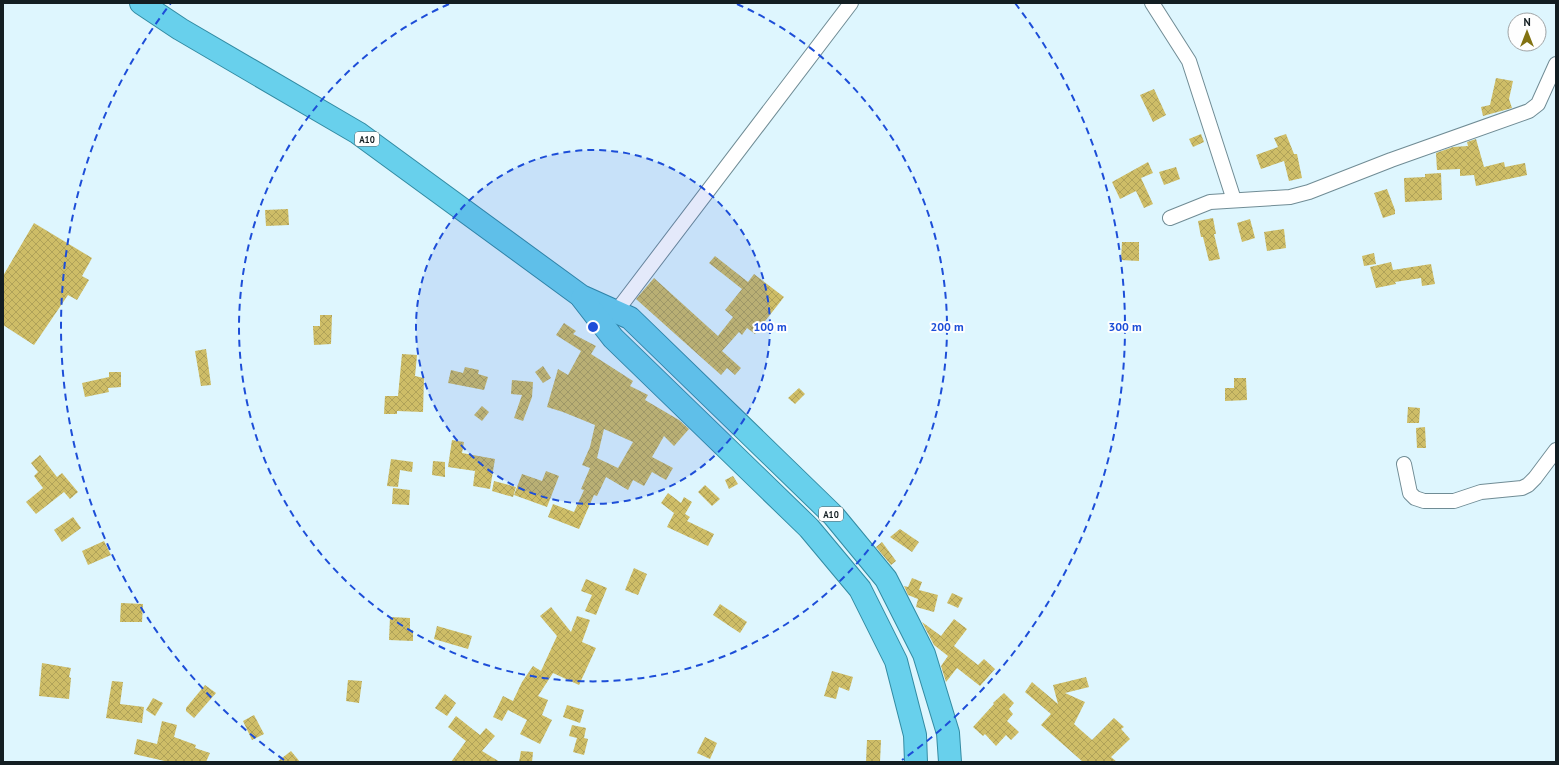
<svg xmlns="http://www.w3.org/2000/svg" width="1559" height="765" viewBox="0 0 1559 765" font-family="'PT Sans',sans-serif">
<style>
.building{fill:url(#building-cross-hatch);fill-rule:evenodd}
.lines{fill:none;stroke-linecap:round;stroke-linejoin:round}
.minor-casing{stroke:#708c95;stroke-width:16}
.trunk-casing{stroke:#328ba3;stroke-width:24}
.minor{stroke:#fff;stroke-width:14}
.trunk{stroke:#68d0ec;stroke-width:22}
.ring{fill:none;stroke:#1d4ed8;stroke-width:2;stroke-dasharray:7 5}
.labels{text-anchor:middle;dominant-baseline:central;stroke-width:4;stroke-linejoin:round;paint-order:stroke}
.shield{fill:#fefefe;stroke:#5a6164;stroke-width:1}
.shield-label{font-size:9px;font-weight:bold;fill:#131e22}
.centre{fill:#1d4ed8;stroke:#fefefe;stroke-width:2}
.ring-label{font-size:12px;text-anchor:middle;font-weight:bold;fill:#1d4ed8;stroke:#fefefe;stroke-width:4;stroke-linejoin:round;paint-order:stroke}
</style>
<defs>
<pattern id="building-cross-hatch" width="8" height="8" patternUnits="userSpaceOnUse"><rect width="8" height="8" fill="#cebd67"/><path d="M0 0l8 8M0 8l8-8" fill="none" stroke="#b0a259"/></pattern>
</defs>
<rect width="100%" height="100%" fill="#def6fe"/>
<g class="building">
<path d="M 1496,78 L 1513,81 L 1509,99 L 1512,108 L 1483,116 L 1481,107 L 1490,105 Z"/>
<path d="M 1154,89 L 1166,115 L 1153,122 L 1140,95 Z"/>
<path d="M 1201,134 L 1204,142 L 1193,147 L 1189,139 Z"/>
<path d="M 1286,134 L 1294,154 L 1297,154 L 1302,178 L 1289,181 L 1284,161 L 1261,169 L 1256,155 L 1278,147 L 1274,138 Z"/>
<path d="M 1476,139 L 1484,167 L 1504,162 L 1505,167 L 1525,163 L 1527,175 L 1476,186 L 1474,175 L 1460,176 L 1460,169 L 1437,170 L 1436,153 L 1453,147 L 1468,146 L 1467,142 Z"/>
<path d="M 1148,162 L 1153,173 L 1141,178 L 1153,204 L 1144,208 L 1136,191 L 1120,199 L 1112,182 Z"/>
<path d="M 1176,167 L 1180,179 L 1164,185 L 1159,172 Z"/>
<path d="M 1441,173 L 1442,200 L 1405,202 L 1404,178 L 1425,177 L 1425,174 Z"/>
<path d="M 1387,189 L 1395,210 L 1395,214 L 1383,218 L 1374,193 Z"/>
<path d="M 288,209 L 289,225 L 266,226 L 265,210 Z"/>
<path d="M 1213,218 L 1216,234 L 1214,234 L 1220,259 L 1209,261 L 1203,237 L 1201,237 L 1198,221 Z"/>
<path d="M 1250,219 L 1255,238 L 1242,242 L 1237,223 Z"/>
<path d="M 34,223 L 92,258 L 82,276 L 89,280 L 77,300 L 68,295 L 34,345 L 3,325 L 3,276 Z"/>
<path d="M 1284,229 L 1286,248 L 1267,251 L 1264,232 Z"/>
<path d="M 1122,242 L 1139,242 L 1139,261 L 1121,260 Z"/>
<path d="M 1374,253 L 1376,264 L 1364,266 L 1362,256 Z"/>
<path d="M 715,256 L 748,282 L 754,274 L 784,297 L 755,334 L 747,328 L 742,335 L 739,332 L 722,351 L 741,368 L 735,375 L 727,368 L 721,375 L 636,299 L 654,278 L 718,336 L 733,317 L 725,310 L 742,289 L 709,263 Z"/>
<path d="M 1391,262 L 1393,270 L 1431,264 L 1435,284 L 1422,286 L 1421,278 L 1395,282 L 1396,284 L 1376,288 L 1370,267 Z"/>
<path d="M 320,315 L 332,315 L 331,344 L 314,345 L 313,326 L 320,326 Z"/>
<path d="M 564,323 L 576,331 L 573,334 L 596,346 L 591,354 L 633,381 L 630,386 L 648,395 L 645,400 L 679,420 L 689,429 L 674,446 L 664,436 L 652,457 L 673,468 L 666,480 L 652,472 L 644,486 L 633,480 L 628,490 L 606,477 L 597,496 L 594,495 L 579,529 L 548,517 L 553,504 L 574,512 L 584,490 L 581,489 L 590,468 L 582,465 L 590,447 L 595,425 L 563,412 L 547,407 L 558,369 L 568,375 L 581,351 L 556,335 ZM 604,429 L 633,442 L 618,468 L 597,458 Z"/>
<path d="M 206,349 L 211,385 L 201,386 L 195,351 Z"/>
<path d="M 402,354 L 417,355 L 415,376 L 424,378 L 423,412 L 397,411 L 397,414 L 384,414 L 385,396 L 398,396 Z"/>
<path d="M 543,366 L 551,378 L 543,383 L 535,372 Z"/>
<path d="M 465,367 L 479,370 L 478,374 L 488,377 L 484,390 L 448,383 L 451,370 L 463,373 Z"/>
<path d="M 109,372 L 121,372 L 121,387 L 108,388 L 109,392 L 85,397 L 82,383 L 109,377 Z"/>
<path d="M 1234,378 L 1246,378 L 1247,400 L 1225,401 L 1225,388 L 1234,388 Z"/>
<path d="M 512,380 L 533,382 L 532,397 L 523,421 L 514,418 L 522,395 L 511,394 Z"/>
<path d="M 799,388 L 805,394 L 795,404 L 788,398 Z"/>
<path d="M 482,406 L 489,412 L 482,421 L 474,415 Z"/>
<path d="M 1408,407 L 1420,408 L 1419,423 L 1407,423 Z"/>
<path d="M 1425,427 L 1426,448 L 1417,448 L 1416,428 Z"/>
<path d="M 452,440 L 464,442 L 462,453 L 495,459 L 490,489 L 473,486 L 475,471 L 448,467 Z"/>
<path d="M 40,455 L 57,477 L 62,473 L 78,492 L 70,499 L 64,492 L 36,514 L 26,502 L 43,488 L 34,476 L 38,472 L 31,463 Z"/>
<path d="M 391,459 L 413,462 L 412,472 L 400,470 L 398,487 L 387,486 Z"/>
<path d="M 433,461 L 445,462 L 445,477 L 432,475 Z"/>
<path d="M 546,471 L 559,476 L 547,507 L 514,495 L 522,474 L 542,481 Z"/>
<path d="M 733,476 L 738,484 L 729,489 L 725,480 Z"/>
<path d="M 494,481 L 516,487 L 513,497 L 492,491 Z"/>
<path d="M 705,485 L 720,499 L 712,506 L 698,492 Z"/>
<path d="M 393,488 L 410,490 L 409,505 L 392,504 Z"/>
<path d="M 668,493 L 681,503 L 684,497 L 692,502 L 685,514 L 690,517 L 687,521 L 714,534 L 708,546 L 667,527 L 674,513 L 661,503 Z"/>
<path d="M 73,517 L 81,528 L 62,542 L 54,530 Z"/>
<path d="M 900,529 L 919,542 L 912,552 L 890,537 Z"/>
<path d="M 104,541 L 111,555 L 88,565 L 82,551 Z"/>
<path d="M 882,542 L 896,561 L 891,565 L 876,547 Z"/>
<path d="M 634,568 L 647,574 L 638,595 L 625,590 Z"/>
<path d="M 912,578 L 922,582 L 919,590 L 938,595 L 934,612 L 916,607 L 918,599 L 908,595 L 904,586 L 908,587 Z"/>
<path d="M 586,579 L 607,588 L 596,615 L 585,611 L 592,595 L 581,591 Z"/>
<path d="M 952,593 L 963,598 L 958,608 L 947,603 Z"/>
<path d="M 121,603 L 143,604 L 142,622 L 120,622 Z"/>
<path d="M 720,604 L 747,622 L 740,633 L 713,615 Z"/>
<path d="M 551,607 L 571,632 L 577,616 L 590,620 L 582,642 L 596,648 L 579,685 L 553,673 L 538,696 L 548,700 L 542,715 L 552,720 L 540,744 L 520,734 L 527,720 L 508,710 L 502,721 L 493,717 L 503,696 L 513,701 L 522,682 L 533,666 L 541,671 L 557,636 L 540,616 Z"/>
<path d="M 390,617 L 410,618 L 410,630 L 413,630 L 413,641 L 389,640 Z"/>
<path d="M 954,619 L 967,629 L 954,646 L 978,665 L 984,659 L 995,669 L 980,686 L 957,668 L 946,682 L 941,666 L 948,656 L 934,645 L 922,622 L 941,636 Z"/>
<path d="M 437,626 L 472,636 L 468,649 L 434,639 Z"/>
<path d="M 42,663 L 71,668 L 69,677 L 71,678 L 69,699 L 39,696 Z"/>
<path d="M 832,671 L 853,677 L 849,691 L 839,687 L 836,699 L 824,696 Z"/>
<path d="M 1086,677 L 1089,687 L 1065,693 L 1085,702 L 1074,724 L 1092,740 L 1114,718 L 1124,727 L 1121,729 L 1130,739 L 1111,757 L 1117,762 L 1083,762 L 1041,725 L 1051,714 L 1025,692 L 1032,682 L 1058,704 L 1053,685 Z"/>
<path d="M 348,680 L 362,681 L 359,703 L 346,701 Z"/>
<path d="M 112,681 L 123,682 L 120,704 L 144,707 L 142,723 L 106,718 Z"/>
<path d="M 205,685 L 216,693 L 194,718 L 186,711 L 186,708 Z"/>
<path d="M 1004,693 L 1014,703 L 1009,709 L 1013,714 L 1007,721 L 1019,732 L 1011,740 L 1006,735 L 996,746 L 985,734 L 983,736 L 973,727 L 994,704 L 993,703 Z"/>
<path d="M 445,694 L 456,703 L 447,716 L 435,708 Z"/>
<path d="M 153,698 L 163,703 L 155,716 L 146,710 Z"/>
<path d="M 567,705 L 584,710 L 580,723 L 563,717 Z"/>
<path d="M 254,715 L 264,734 L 252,740 L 243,721 Z"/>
<path d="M 456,716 L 480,735 L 486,728 L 495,736 L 482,751 L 500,762 L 451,762 L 466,741 L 448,727 Z"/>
<path d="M 162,721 L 177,725 L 174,737 L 196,745 L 195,748 L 210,753 L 206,762 L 169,762 L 134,754 L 137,739 L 157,744 Z"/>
<path d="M 572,725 L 586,728 L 584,738 L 588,739 L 584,755 L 573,752 L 577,738 L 569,736 Z"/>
<path d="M 705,737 L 717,743 L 710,759 L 697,753 Z"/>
<path d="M 867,740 L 881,740 L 880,762 L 866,762 Z"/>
<path d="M 291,751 L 300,762 L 277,762 Z"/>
<path d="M 521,751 L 533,752 L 532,762 L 519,762 Z"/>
</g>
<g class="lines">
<defs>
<g id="minor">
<path d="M 1152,3 L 1189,61 L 1234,200"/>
<path d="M 1170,218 L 1210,202 L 1290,197 L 1309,192 L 1391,160 L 1529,111 L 1538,104 L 1556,64"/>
<path d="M 612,317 L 851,3"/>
<path d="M 1404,464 L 1410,493 L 1415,498 L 1424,501 L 1454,501 L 1481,492 L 1522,488 L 1528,485 L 1535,478 L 1556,450"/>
</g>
<g id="trunk">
<path d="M 141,3 L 180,29 L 358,133 L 581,296 L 630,318 L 834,516 L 886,579 L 924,654 L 948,733 L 950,762"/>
<path d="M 582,298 L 613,338 L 809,528 L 860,589 L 896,661 L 915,735 L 916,762"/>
</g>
</defs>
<use href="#minor" class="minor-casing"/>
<use href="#trunk" class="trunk-casing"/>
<use href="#minor" class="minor"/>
<use href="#trunk" class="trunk"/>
</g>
<circle cx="593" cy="327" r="177" fill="#1d4ed8" fill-opacity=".12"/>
<g class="ring">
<circle cx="593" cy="327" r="177"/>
<path d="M737 4A354 354 0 1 1 449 4"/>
<path d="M284 760A532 532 0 0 1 171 3M1015 3A532 532 0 0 1 902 760"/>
</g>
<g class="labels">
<g class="shield">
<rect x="355" y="132" width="24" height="14" rx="3"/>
<rect x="819" y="507" width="24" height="14" rx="3"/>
</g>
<g class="shield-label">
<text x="367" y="139">A10</text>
<text x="831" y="514">A10</text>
</g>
</g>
<circle cx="593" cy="327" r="6" class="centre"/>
<g class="ring-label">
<text x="770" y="331">100 m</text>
<text x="947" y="331">200 m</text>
<text x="1125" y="331">300 m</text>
</g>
<rect width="1559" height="765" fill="none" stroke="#131e22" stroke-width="8"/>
<g transform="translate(1527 32)"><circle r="19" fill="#fefefe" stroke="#a0a4a6"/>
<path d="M0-3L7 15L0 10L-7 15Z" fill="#827212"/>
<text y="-6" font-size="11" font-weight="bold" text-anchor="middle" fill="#131e22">N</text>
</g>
</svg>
